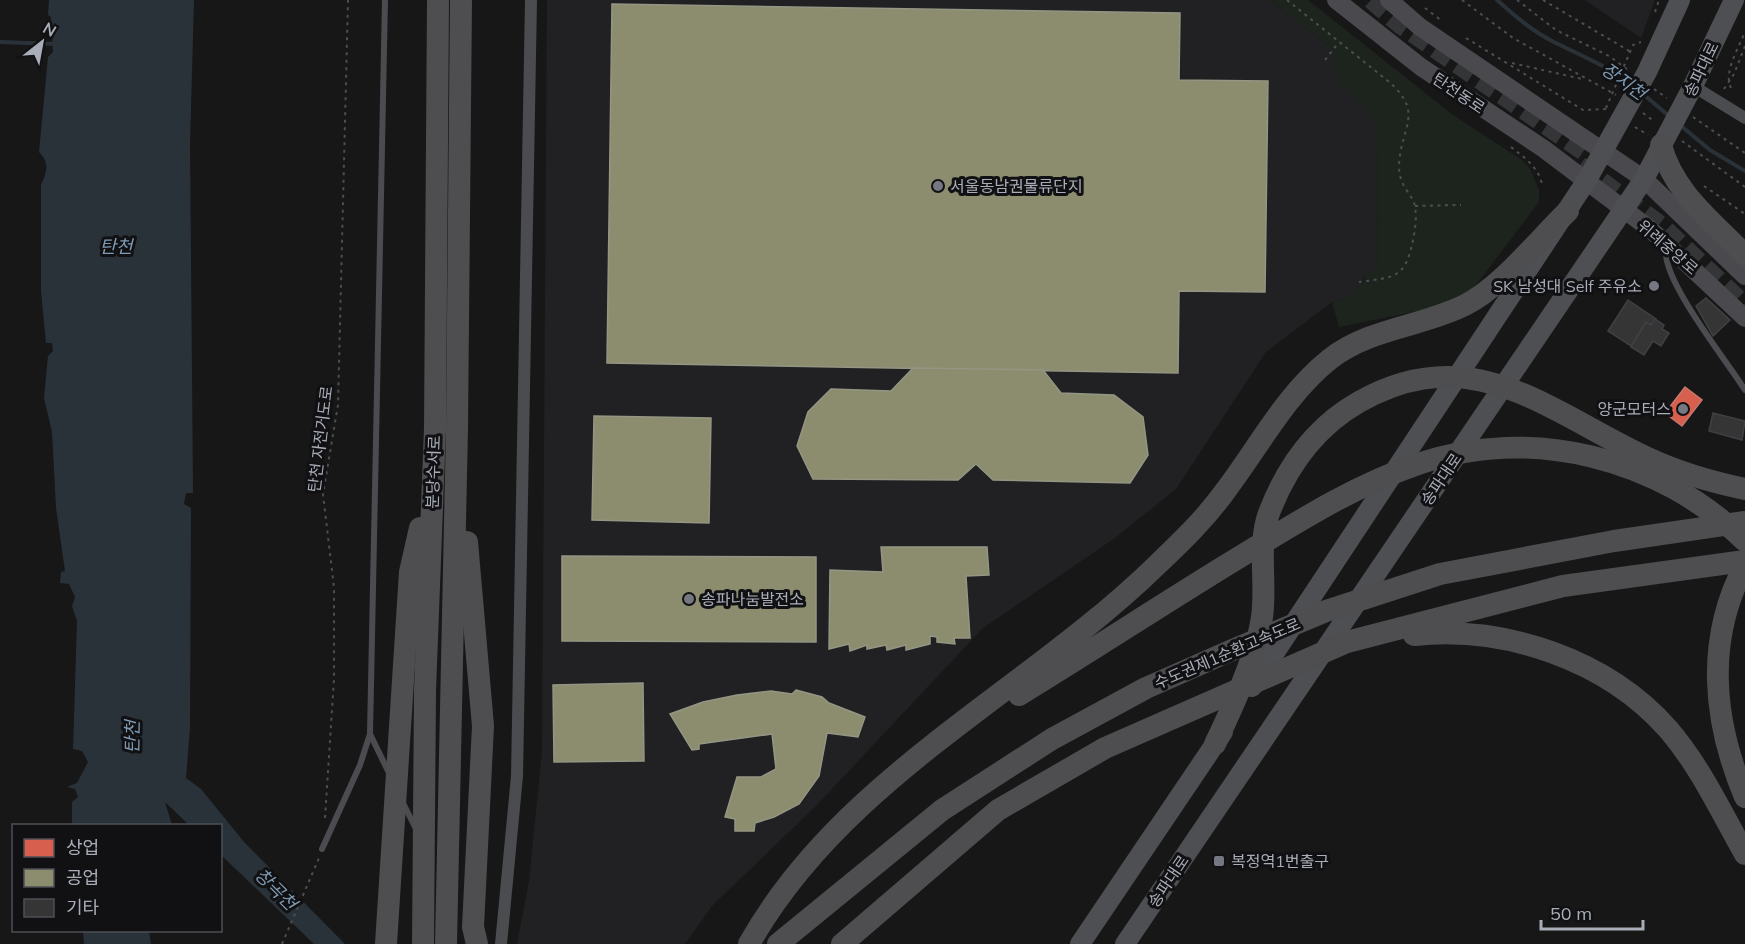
<svg xmlns="http://www.w3.org/2000/svg" width="1745" height="944" viewBox="0 0 1745 944" font-family="Mulish,'Noto Sans KR',sans-serif">
<style>
.built{fill:#212123}
.green{fill:#1d241e}
.water{fill:#2a3239}
.shops{fill:#d6604d;stroke:#c8776d;stroke-width:1.5}
.industry{fill:#8c8c6e;stroke:#949684;stroke-width:1.5}
.lines{fill:none;stroke-linecap:round;stroke-linejoin:round}
.stream{stroke:#2a3239;stroke-width:4}
.building{fill:#353536;stroke:#3f4043;stroke-width:1.5}
.secondary-tunnel{stroke:#343537;stroke-width:18;stroke-dasharray:18 9;stroke-linecap:butt}
.path{stroke:#4d4e52;stroke-width:2;stroke-dasharray:3 4.5;stroke-linecap:butt}
.lane{stroke:#4b4c50;stroke-width:6}
.street{stroke:#4b4c50;stroke-width:12}
.secondary{stroke:#4a4a4e;stroke-width:18}
.primary{stroke:#4d4f52;stroke-width:20}
.highway{stroke:#4e4e51;stroke-width:22}
.poi-dot{fill:#757880;stroke:#111113;stroke-width:2}
.labels{text-anchor:middle;dominant-baseline:central;stroke-width:6;stroke-linejoin:round;paint-order:stroke}
.street-label{font-size:16px;fill:#a8adb8;stroke:#111113}
.poi-label{font-size:16px;fill:#a8adb8;stroke:#111113;text-anchor:start}
.water-label{font-size:18px;font-style:italic;fill:#7f9bb3;stroke:#111113}
</style>
<rect width="100%" height="100%" fill="#171717"/>
<g class="built">
<path d="M 547,0 L 1270,0 L 1327,45 L 1334,54 L 1340,83 L 1359,100 L 1369,111 L 1371,118 L 1377,122 L 1378,273 L 1366,273 L 1359,289 L 1351,298 L 1332,302 L 1266,352 L 1176,489 L 1115,538 L 983,628 L 816,806 L 712,906 L 685,944 L 517,944 L 529,881 L 542,752 Z"/>
<path d="M 1585,0 L 1655,0 L 1641,38 Z"/>
</g>
<path class="green" d="M 1270,0 L 1308,0 L 1453,115 L 1522,160 L 1529,167 L 1539,190 L 1539,202 L 1473,289 L 1433,308 L 1339,327 L 1332,302 L 1351,298 L 1364,281 L 1366,272 L 1378,272 L 1377,123 L 1371,122 C 1371,103 1351,99 1342,86 C 1333,74 1336,58 1327,45 Z"/>
<g class="water">
<path d="M 49,0 L 194,0 L 190,143 L 193,490 L 193,493 L 186,493 L 184,504 L 191,508 L 190,728 L 186,778 L 201,789 L 244,842 L 345,944 L 314,944 L 221,855 L 220,826 L 189,825 L 165,802 L 172,825 L 72,825 L 72,802 L 78,797 L 75,789 L 67,787 L 77,783 L 88,762 L 82,751 L 73,749 L 77,621 L 72,606 L 75,597 L 69,584 L 60,583 L 61,572 L 65,571 L 56,508 L 52,432 L 44,398 L 48,356 L 53,351 L 52,343 L 46,343 L 41,291 L 41,185 C 47,172 50,163 39,152 L 48,57 L 53,52 L 51,17 L 48,15 Z"/>
<path d="M 83,931 L 149,931 L 151,944 L 84,944 Z"/>
</g>
<path class="shops" d="M 1685,387 L 1702,400 L 1682,426 L 1665,413 Z"/>
<g class="industry">
<path d="M 612,4 L 1180,13 L 1179,80 L 1268,81 L 1265,292 L 1179,291 L 1178,373 L 607,363 Z"/>
<path d="M 913,368 L 1043,370 L 1061,393 L 1114,395 L 1143,417 L 1148,455 L 1130,483 L 993,480 L 976,464 L 958,480 L 813,479 L 797,446 L 808,412 L 831,389 L 891,391 Z"/>
<path d="M 594,416 L 711,418 L 709,523 L 592,520 Z"/>
<path d="M 881,547 L 987,547 L 989,575 L 966,576 L 970,638 L 954,638 L 955,644 L 937,642 L 937,637 L 930,636 L 930,644 L 906,650 L 906,645 L 887,650 L 886,645 L 867,649 L 867,645 L 850,651 L 849,644 L 829,649 L 830,570 L 883,572 Z"/>
<path d="M 562,556 L 816,557 L 816,642 L 562,641 Z"/>
<path d="M 643,683 L 644,761 L 554,762 L 553,685 Z"/>
<path d="M 796,690 L 822,697 L 829,703 L 865,717 L 858,737 L 827,733 L 819,776 L 799,804 L 774,817 L 755,823 L 754,831 L 735,831 L 735,819 L 725,817 L 737,777 L 761,777 L 776,769 L 772,734 L 699,744 L 699,749 L 692,750 L 670,714 L 703,702 L 737,695 L 771,691 L 792,694 Z"/>
</g>
<g class="lines">
<g class="stream">
<path d="M 1497,0 C 1515,16 1532,31 1554,42 C 1582,56 1608,66 1632,86"/>
<path d="M 0,42 L 56,44"/>
<path d="M 1643,94 L 1669,116"/>
<path d="M 1680,125 L 1710,150 L 1745,171"/>
</g>
</g>
<g class="building">
<path d="M 1706,298 L 1730,320 L 1713,336 L 1696,306 Z"/>
<path d="M 1628,300 L 1656,319 L 1651,325 L 1646,322 L 1631,346 L 1608,331 Z"/>
<path d="M 1655,319 L 1664,325 L 1662,329 L 1669,333 L 1661,346 L 1653,341 L 1644,355 L 1631,347 L 1646,322 L 1651,325 Z"/>
<path d="M 1713,413 L 1745,421 L 1742,440 L 1709,431 Z"/>
</g>
<g class="lines">
<g class="secondary-tunnel">
<path d="M 1371,0 L 1400,25 L 1604,166"/>
<path d="M 1580,165 L 1661,225 L 1745,305"/>
</g>
<g class="path">
<path d="M 1287,0 L 1388,81 C 1425,113 1401,126 1399,165 C 1399,189 1413,193 1415,207 C 1417,218 1415,230 1413,240 C 1405,279 1395,277 1359,282"/>
<path d="M 1462,0 L 1513,38 L 1616,95"/>
<path d="M 1517,0 L 1556,30 L 1609,56 L 1628,70"/>
<path d="M 1543,0 L 1631,52"/>
<path d="M 1425,8 L 1442,21"/>
<path d="M 1655,12 L 1659,0"/>
<path d="M 1466,38 L 1583,110 L 1608,109"/>
<path d="M 1325,60 L 1339,42"/>
<path d="M 1512,63 L 1582,79"/>
<path d="M 1731,88 C 1723,73 1739,47 1745,32"/>
<path d="M 1654,89 L 1667,98"/>
<path d="M 1724,89 L 1734,74 L 1745,46"/>
<path d="M 1606,108 L 1633,45 L 1641,42"/>
<path d="M 1643,113 L 1655,122"/>
<path d="M 1693,117 L 1745,153"/>
<path d="M 1635,127 L 1648,135"/>
<path d="M 1682,141 L 1745,187"/>
<path d="M 1511,147 C 1525,158 1538,167 1542,184"/>
<path d="M 1704,186 L 1745,214"/>
<path d="M 1415,206 L 1461,205"/>
<path d="M 325,818 L 334,679 L 334,588 L 323,494 L 338,405 L 348,0"/>
<path d="M 282,944 L 319,858"/>
</g>
<g class="lane">
<path d="M 385,0 L 370,734 L 390,775"/>
<path d="M 1670,252 L 1666,254 C 1667,286 1726,360 1745,390"/>
<path d="M 403,803 L 416,829"/>
<path d="M 322,849 L 360,765 L 370,734"/>
</g>
<g class="street">
<path d="M 1693,86 L 1745,118"/>
<path d="M 501,944 L 517,776 L 531,0"/>
</g>
<g class="secondary">
<path d="M 1336,0 L 1421,67 L 1544,149 L 1650,229 L 1745,318"/>
<path d="M 1389,0 L 1420,27 L 1644,179 L 1745,276"/>
</g>
<g class="primary">
<path d="M 1252,687 L 1587,180 L 1647,72 L 1680,0"/>
<path d="M 1080,944 L 1223,732"/>
<path d="M 1125,944 L 1644,179 L 1693,86 L 1734,0"/>
</g>
<g class="highway">
<path d="M 1661,145 C 1673,192 1712,221 1745,255"/>
<path d="M 467,542 L 483,726 L 473,927 L 477,944"/>
<path d="M 1745,565 C 1705,640 1713,721 1745,797"/>
<path d="M 1414,635 C 1505,625 1607,660 1668,729 C 1700,766 1721,812 1745,854"/>
<path d="M 1019,695 C 1093,650 1164,603 1238,558 C 1296,523 1353,486 1418,464 C 1532,425 1660,458 1745,541"/>
<path d="M 1215,744 C 1232,709 1257,655 1262,617 C 1267,583 1257,546 1269,513 C 1287,466 1315,427 1359,402 C 1473,337 1550,413 1650,459 C 1680,473 1712,482 1745,489"/>
<path d="M 386,944 L 410,572 L 420,528"/>
<path d="M 423,944 L 425,691 L 435,428 L 438,0"/>
<path d="M 446,944 L 457,428 L 461,0"/>
<path d="M 749,944 C 842,778 1026,693 1158,564 C 1182,541 1206,518 1226,490 C 1260,445 1286,394 1330,359 C 1370,328 1421,327 1465,305 C 1500,288 1539,239 1568,211"/>
<path d="M 778,944 L 942,810 L 1052,739 L 1146,688 L 1230,651 L 1326,611 L 1440,574 L 1614,541 L 1745,522"/>
<path d="M 842,944 L 998,810 L 1105,748 L 1347,642 L 1563,586 L 1745,561"/>
</g>
</g>
<g class="poi-dot">
<circle cx="938" cy="186" r="6"/>
<circle cx="1654" cy="286" r="6"/>
<circle cx="1683" cy="409" r="6"/>
<circle cx="689" cy="599" r="6"/>
<rect x="1213" y="855" width="12" height="12" rx="3"/>
</g>
<g class="labels">
<g class="street-label">
<text transform="translate(1701 69) rotate(-64)">송파대로</text>
<text transform="translate(1459 93) rotate(34)">탄천동로</text>
<text transform="translate(1668 247) rotate(41)">위례중앙로</text>
<text transform="translate(320 439) rotate(-83)">탄천 자전거도로</text>
<text transform="translate(433 472) rotate(-88)">분당수서로</text>
<text transform="translate(1441 479) rotate(-56)">송파대로</text>
<text transform="translate(1227 653) rotate(-23)">수도권제1순환고속도로</text>
<text transform="translate(1168 881) rotate(-56)">송파대로</text>
</g>
<g class="poi-label">
<text x="950" y="186">서울동남권물류단지</text>
<text x="1642" y="286" text-anchor="end">SK 남성대 Self 주유소</text>
<text x="1671" y="409" text-anchor="end">양군모터스</text>
<text x="701" y="599">송파나눔발전소</text>
<text x="1231" y="861">복정역1번출구</text>
</g>
<g class="water-label">
<text transform="translate(1624 81) rotate(36)">장지천</text>
<text x="116" y="246">탄천</text>
<text transform="translate(132 737) rotate(-89)">탄천</text>
<text transform="translate(276 889) rotate(45)">창곡천</text>
</g>
</g>
<rect x="12" y="824" width="210" height="108" fill="#111113" stroke="#4d4f55" stroke-width="1.5"/>
<rect x="24" y="839" width="30" height="18" fill="#d6604d" stroke="#4d4f55" stroke-width="1.5"/>
<text x="66" y="854" font-size="18" fill="#a8adb8">상업</text>
<rect x="24" y="869" width="30" height="18" fill="#8c8c6e" stroke="#4d4f55" stroke-width="1.5"/>
<text x="66" y="884" font-size="18" fill="#a8adb8">공업</text>
<rect x="24" y="899" width="30" height="18" fill="#353536" stroke="#4d4f55" stroke-width="1.5"/>
<text x="66" y="914" font-size="18" fill="#a8adb8">기타</text>
<g transform="translate(42 42) rotate(31)" stroke="#111113" stroke-width="4.5" paint-order="stroke">
<path d="M0-4.5L10 22L0 15L-10 22Z" fill="#a8adb8"/>
<text y="-9" font-size="16" font-weight="bold" text-anchor="middle" fill="#a8adb8">N</text>
</g>
<path d="M1541 920v9h102v-9" fill="none" stroke="#a8adb8" stroke-width="3"/>
<text x="1550" y="920" font-size="18" fill="#a8adb8" stroke="#111113" stroke-width="4.5" paint-order="stroke">50 m</text>
</svg>
